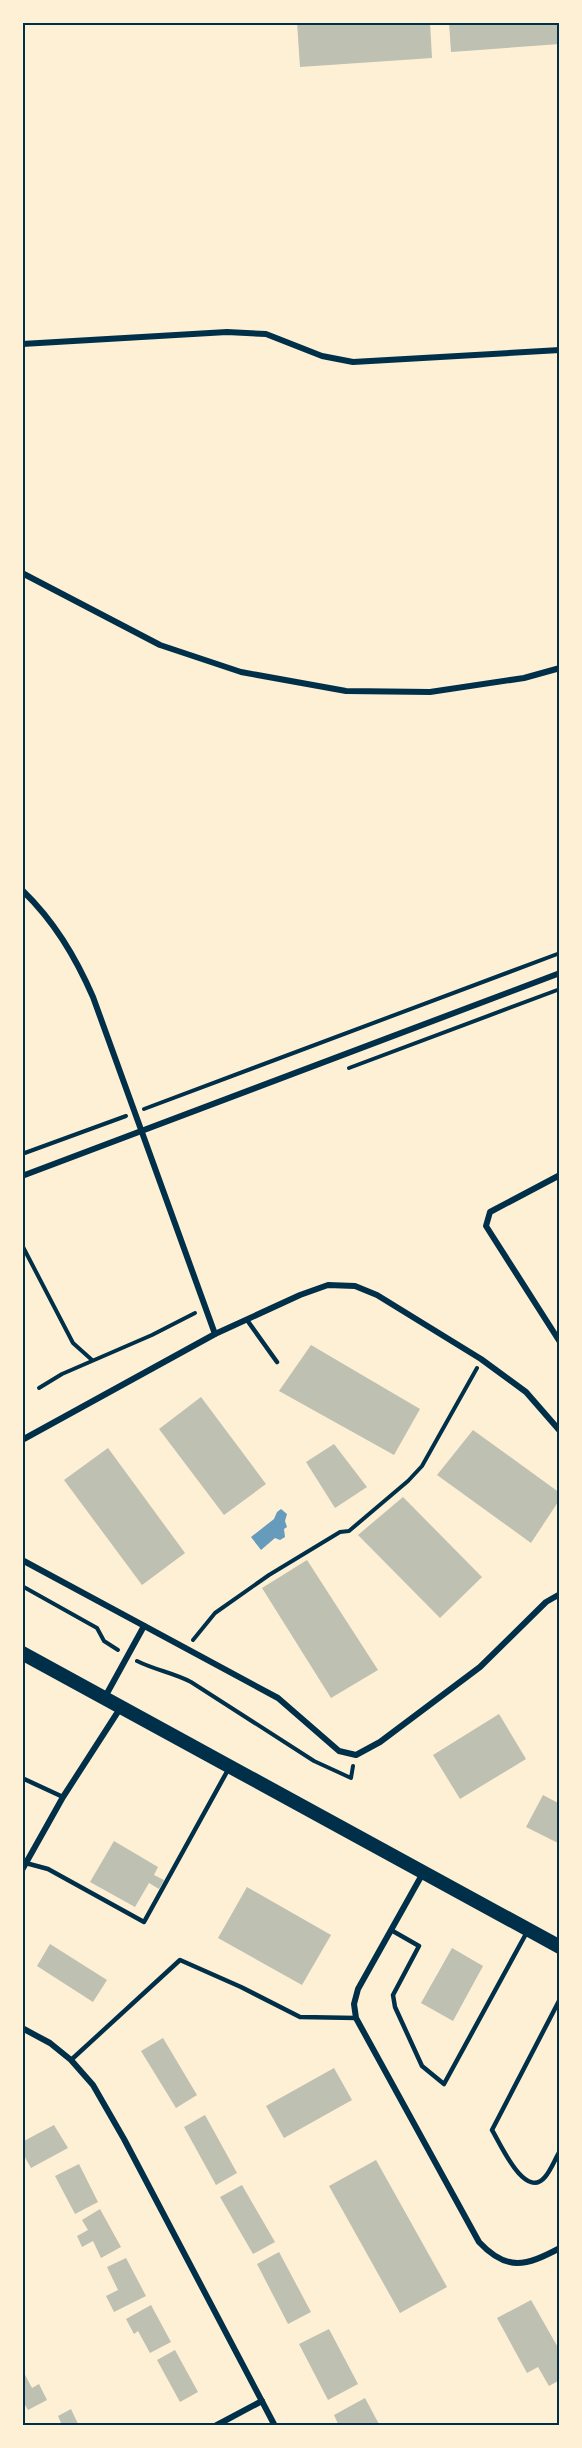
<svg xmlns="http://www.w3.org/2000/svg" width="582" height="2448" viewBox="0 0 582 2448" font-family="'Noto Sans',sans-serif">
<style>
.water{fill:#669bbc}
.building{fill:#bec0b2}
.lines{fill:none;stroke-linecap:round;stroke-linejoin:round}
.path{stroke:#003049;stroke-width:4}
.service{stroke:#003049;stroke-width:4.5}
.minor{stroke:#003049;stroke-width:6}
.primary{stroke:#003049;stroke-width:14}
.neatline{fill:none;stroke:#003049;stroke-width:2}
</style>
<rect width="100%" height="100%" fill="#fdf0d5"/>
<path class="water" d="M 281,1509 L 287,1514 L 285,1521 L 287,1527 L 284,1529 L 285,1537 L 280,1540 L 275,1538 L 261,1550 L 251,1537 L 274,1519 L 277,1512 Z"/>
<g class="building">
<path d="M 297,22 L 430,22 L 432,58 L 300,67 Z"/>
<path d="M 449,22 L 560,22 L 560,44 L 451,52 Z"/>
<path d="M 311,1345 L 420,1409 L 394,1455 L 279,1391 Z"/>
<path d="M 201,1397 L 266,1484 L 224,1515 L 159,1429 Z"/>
<path d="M 473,1430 L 560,1493 L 560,1499 L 531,1543 L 437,1475 Z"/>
<path d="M 334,1444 L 367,1487 L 335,1508 L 306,1462 Z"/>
<path d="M 108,1448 L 185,1553 L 142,1585 L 64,1480 Z"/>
<path d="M 403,1497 L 482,1577 L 440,1618 L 358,1535 Z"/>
<path d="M 307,1560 L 378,1670 L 331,1698 L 262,1588 Z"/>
<path d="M 499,1714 L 526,1759 L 460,1799 L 433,1755 Z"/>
<path d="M 543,1795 L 560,1804 L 560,1844 L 526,1827 Z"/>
<path d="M 114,1841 L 158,1867 L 154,1875 L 164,1880 L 159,1889 L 149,1883 L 135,1907 L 90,1882 Z"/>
<path d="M 247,1887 L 331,1935 L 302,1985 L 218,1938 Z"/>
<path d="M 50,1944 L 107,1980 L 93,2002 L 37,1966 Z"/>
<path d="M 452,1948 L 483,1966 L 453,2021 L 421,2003 Z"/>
<path d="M 163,2038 L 197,2095 L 176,2108 L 141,2051 Z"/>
<path d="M 334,2068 L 352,2100 L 284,2138 L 266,2106 Z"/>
<path d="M 205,2115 L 237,2173 L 216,2185 L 184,2127 Z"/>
<path d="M 54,2125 L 68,2148 L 31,2168 L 22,2152 L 22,2142 Z"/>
<path d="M 376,2160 L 447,2287 L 400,2313 L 329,2186 Z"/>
<path d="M 79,2164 L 98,2202 L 75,2214 L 55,2176 Z"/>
<path d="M 242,2185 L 275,2242 L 253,2254 L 220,2197 Z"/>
<path d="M 100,2209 L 121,2247 L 101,2258 L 93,2241 L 82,2247 L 77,2236 L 88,2230 L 82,2220 Z"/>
<path d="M 279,2252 L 311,2312 L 288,2324 L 257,2264 Z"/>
<path d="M 126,2258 L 146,2296 L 114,2312 L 106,2296 L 118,2290 L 107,2267 Z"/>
<path d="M 531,2300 L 560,2351 L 560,2380 L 549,2386 L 538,2367 L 527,2373 L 497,2318 Z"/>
<path d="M 151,2305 L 171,2342 L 150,2353 L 138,2331 L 134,2334 L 126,2319 Z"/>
<path d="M 329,2329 L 358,2384 L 328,2400 L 299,2344 Z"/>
<path d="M 175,2350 L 198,2392 L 180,2402 L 157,2360 Z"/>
<path d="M 22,2369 L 32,2388 L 39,2384 L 47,2400 L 28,2410 L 22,2400 Z"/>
<path d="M 365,2398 L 380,2426 L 339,2426 L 334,2415 Z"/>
<path d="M 71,2409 L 79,2426 L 56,2426 L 61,2423 L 58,2416 Z"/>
</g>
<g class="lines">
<g class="path">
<path d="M 349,1068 L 560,989"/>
<path d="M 144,1109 L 560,953"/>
<path d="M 22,1154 L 126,1116"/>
<path d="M 22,1245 L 73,1343 L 92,1360"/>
<path d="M 39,1388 L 62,1374 L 152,1335 L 195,1313"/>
<path d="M 22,1586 L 97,1628 L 104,1641 L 118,1650"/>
<path d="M 193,1640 L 215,1613 L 269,1575 L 340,1532 L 349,1531 L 408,1481 L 422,1466 L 477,1368"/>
<path d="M 137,1661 C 155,1670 174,1673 191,1682 L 314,1761 L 351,1778 L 353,1766"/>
</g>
<g class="service">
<path d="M 247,1320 L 277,1362"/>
<path d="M 22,1778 L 63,1797"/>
<path d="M 22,1862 L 48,1869 L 144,1922 L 229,1768"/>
<path d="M 391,1930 L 419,1946 L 393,1995 L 395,2007 L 422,2066 L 444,2084 L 527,1932"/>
<path d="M 560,1999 L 492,2130 C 500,2143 525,2201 545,2177 C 551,2170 555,2159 560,2151"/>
<path d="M 71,2060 L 180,1960 L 241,1987 L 300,2017 L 356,2018"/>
</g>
<g class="minor">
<path d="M 22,344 L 227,332 L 266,334 L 322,356 L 353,362 L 560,350"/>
<path d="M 22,573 L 160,645 L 241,672 L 346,691 L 430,692 L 524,678 L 560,668"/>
<path d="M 22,890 C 54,921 75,956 93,997 L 215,1334"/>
<path d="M 560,1175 L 490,1212 L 486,1226 L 560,1342"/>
<path d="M 22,1176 L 560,973"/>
<path d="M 22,1440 L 215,1334 L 300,1295 L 328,1285 L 355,1286 L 377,1295 L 481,1359 L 526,1392 L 560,1431"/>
<path d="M 22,1560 L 278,1698 L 339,1751 L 356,1755 L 380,1742 L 480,1667 L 546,1602 L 560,1594"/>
<path d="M 105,1697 L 144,1626"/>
<path d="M 22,1870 L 63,1797 L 121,1707"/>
<path d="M 423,1873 L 358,1989 L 354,2004 L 356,2018 L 479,2242 C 507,2272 526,2266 560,2248"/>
<path d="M 22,2028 L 50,2043 L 71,2060 L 93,2085 L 124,2139 L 275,2426"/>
<path d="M 215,2426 L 262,2401"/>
</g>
<path class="primary" d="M 22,1653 L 560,1947"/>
</g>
<rect width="582" height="2448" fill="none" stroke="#fdf0d5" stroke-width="48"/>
<rect x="24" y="24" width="534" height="2400" class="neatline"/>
</svg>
